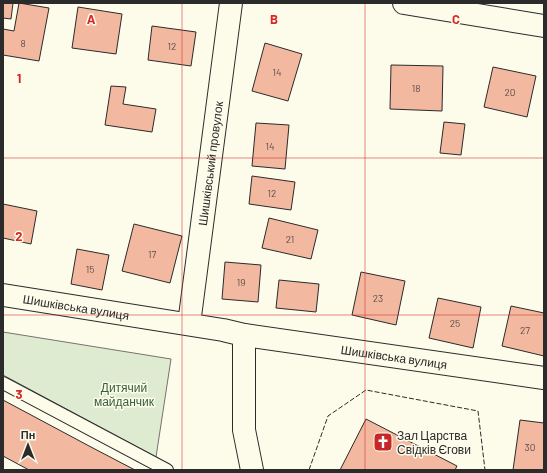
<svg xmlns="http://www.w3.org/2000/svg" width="547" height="473" viewBox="0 0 547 473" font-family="Barlow,sans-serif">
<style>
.green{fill:#deebd1;stroke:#74746e}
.building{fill:#f2b8a0;stroke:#2b2b2b}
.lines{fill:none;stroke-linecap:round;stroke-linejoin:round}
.service-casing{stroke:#2b2b2b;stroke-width:14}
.minor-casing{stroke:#2b2b2b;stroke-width:24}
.primary-casing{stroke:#2b2b2b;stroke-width:24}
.service{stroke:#fdfbea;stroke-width:12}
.minor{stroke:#fdfbea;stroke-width:22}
.primary{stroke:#fdfbea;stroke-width:22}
.fence{stroke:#2b2b2b;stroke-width:1;stroke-dasharray:5 2;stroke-linecap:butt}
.grid{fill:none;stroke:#d62828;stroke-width:1;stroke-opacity:0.55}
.labels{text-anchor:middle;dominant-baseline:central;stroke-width:3;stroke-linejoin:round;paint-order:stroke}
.number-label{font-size:10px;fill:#5d4e48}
.street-label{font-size:12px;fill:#2b2b2b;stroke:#fdfbea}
.park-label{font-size:12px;fill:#34623c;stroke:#fdfbea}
.poi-label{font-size:12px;fill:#2b2b2b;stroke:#fdfbea;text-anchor:start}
.grid-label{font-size:13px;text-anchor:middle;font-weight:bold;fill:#d62828;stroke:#fdfbea;stroke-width:3;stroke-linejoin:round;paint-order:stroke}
</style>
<rect width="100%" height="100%" fill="#fdfbea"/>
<path class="green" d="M 3,332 L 171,359 L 156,457 L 3,375 Z"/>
<g class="building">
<path d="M 3,3 L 13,3 L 11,19 L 3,18 Z"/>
<path d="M 19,3 L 49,8 L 39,61 L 3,55 L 3,29 L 14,31 Z"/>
<path d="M 78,7 L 122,14 L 116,54 L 72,48 Z"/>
<path d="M 152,26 L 196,32 L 191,66 L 148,60 Z"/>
<path d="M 265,43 L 302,54 L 288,101 L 252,91 Z"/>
<path d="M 391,65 L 443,66 L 442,111 L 390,109 Z"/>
<path d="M 493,67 L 536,76 L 527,117 L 484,107 Z"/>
<path d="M 111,86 L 126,87 L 123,104 L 156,109 L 152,132 L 105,125 Z"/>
<path d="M 444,122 L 465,124 L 461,155 L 440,153 Z"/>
<path d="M 256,123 L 289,125 L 285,169 L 252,166 Z"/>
<path d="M 252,176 L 295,182 L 291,210 L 249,204 Z"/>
<path d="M 3,204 L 37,211 L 31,244 L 3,238 Z"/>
<path d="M 269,218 L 318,230 L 311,259 L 262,248 Z"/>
<path d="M 134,224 L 182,236 L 170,283 L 122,271 Z"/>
<path d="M 77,249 L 109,255 L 102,290 L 71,284 Z"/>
<path d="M 225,262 L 261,265 L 258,302 L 222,299 Z"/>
<path d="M 361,272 L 405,281 L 396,325 L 352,315 Z"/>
<path d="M 279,280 L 319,284 L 316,312 L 276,308 Z"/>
<path d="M 438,298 L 481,307 L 473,348 L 429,338 Z"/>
<path d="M 511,306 L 544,313 L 544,356 L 502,346 Z"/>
<path d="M 3,400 L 91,447 L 135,470 L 29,470 L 3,456 Z"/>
<path d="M 366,419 L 457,466 L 455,470 L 340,470 Z"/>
<path d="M 520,420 L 544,423 L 544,470 L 513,470 Z"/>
</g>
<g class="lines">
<defs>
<path id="service" d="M 3,383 L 167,470"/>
<g id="minor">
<path id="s1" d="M 3,295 L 223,330 L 244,335 L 544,378"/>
<path id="s2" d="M 189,324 L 231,3"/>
<path d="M 244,335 L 244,430 L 252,470"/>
</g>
<path id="primary" d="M 404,3 L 544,26"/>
</defs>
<use href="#service" class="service-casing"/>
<use href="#minor" class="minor-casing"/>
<use href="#primary" class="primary-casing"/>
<use href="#service" class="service"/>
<use href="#minor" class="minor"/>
<use href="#primary" class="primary"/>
<path class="fence" d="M 309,470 L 328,416 L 366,390 L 478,411 L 485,470"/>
</g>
<path class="grid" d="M 182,3 L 182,470M 365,3 L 365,470M 3,158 L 544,158M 3,315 L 544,315"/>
<defs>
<symbol id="church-square" viewBox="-11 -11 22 22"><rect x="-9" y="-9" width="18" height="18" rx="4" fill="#c62828" stroke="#fdfbea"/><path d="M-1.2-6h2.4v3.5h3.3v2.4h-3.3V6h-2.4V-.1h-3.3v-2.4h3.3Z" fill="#fff"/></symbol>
</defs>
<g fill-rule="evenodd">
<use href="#church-square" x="372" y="431" width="22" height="22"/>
</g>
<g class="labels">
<g class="number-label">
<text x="23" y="43">8</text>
<text x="172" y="46">12</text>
<text x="277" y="72">14</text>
<text x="416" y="88">18</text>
<text x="510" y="92">20</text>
<text x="270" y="146">14</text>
<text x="272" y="193">12</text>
<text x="290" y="239">21</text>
<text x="152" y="254">17</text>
<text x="90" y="269">15</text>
<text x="241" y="282">19</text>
<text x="378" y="298">23</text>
<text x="455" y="323">25</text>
<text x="525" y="330">27</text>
<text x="530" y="447">30</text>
</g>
<g class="street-label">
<text stroke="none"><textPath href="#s2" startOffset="162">Шишківський провулок</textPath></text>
<text stroke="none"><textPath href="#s1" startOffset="74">Шишківська вулиця</textPath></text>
<text stroke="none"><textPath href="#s1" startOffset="396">Шишківська вулиця</textPath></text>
</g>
<g class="park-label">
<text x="124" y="387">Дитячий<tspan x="124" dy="14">майданчик</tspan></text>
</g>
<g class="poi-label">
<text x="397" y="435">Зал Царства<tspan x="397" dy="14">Свідків Єгови</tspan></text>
</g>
</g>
<g class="grid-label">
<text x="91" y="24">A</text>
<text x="274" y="24">B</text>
<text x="456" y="24">C</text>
<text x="19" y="83">1</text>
<text x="19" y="241">2</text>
<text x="19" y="399">3</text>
</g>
<rect width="547" height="473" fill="none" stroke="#2b2b2b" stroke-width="8"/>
<g transform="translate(28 445)" stroke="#fdfbea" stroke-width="3" paint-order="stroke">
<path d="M0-3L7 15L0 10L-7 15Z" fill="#2b2b2b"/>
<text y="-6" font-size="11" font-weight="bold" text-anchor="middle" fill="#2b2b2b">Пн</text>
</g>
</svg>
